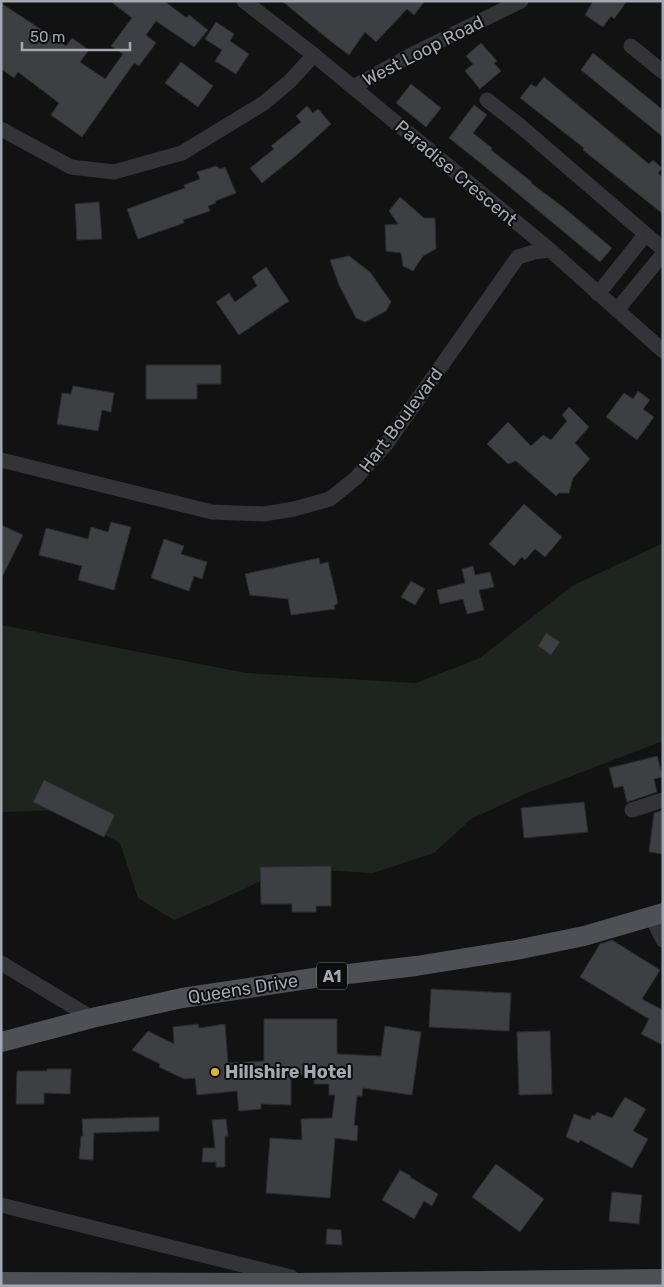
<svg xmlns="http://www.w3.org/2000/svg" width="664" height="1287" viewBox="0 0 664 1287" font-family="Rubik,sans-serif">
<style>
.green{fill:#1e251f}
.building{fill:#3e3f43;stroke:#2c2c2f}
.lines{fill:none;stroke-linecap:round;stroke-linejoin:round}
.minor{stroke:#333338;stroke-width:15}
.major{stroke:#4f5056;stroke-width:20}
.poi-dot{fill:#e4b138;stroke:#0d0d0e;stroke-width:2}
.labels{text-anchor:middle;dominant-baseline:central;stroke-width:4;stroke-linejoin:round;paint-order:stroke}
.shield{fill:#0d0d0e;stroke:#777a82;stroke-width:1}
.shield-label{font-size:16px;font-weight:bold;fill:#a4a8b3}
.street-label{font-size:18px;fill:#a4a8b3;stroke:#0d0d0e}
.poi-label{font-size:18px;font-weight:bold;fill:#a4a8b3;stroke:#0d0d0e;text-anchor:start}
</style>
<rect width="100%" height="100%" fill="#121213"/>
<path class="green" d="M 663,543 L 663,741 L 527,793 L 471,819 L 434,853 L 373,873 L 288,868 L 227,897 L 174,920 L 138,898 L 120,843 L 60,810 L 1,812 L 1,625 L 246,673 L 416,683 L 480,658 L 572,586 Z"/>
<g class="building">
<path d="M 110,1 L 164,1 L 187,18 L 189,15 L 208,30 L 194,47 L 156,21 L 146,35 L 156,43 L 139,66 L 134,63 L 82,137 L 51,115 L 59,103 L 18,72 L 14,78 L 1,69 L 1,3 L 66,46 L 72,38 L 89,50 L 80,62 L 105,79 L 123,54 L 111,46 L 132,18 Z"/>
<path d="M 282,1 L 425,1 L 414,15 L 407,9 L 376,42 L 365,32 L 349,55 L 329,40 Z"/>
<path d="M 593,1 L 627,1 L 614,19 L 611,16 L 603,27 L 585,15 Z"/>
<path d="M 216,22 L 234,34 L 230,41 L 249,54 L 236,74 L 215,61 L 222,50 L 205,39 Z"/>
<path d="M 481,43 L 497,61 L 494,63 L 501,71 L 480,89 L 465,71 L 473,64 L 466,56 Z"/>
<path d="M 593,53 L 663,110 L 663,137 L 581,70 Z"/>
<path d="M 181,62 L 213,86 L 198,107 L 165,83 Z"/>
<path d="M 544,77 L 649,164 L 653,160 L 662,168 L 658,173 L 663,177 L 663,214 L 583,150 L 584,148 L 520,98 L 531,84 L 536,87 Z"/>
<path d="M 411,84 L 441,108 L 426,127 L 396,103 Z"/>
<path d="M 474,105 L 487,115 L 473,133 L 492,148 L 491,150 L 532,182 L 531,183 L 563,207 L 612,248 L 600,262 L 488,169 L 449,138 Z"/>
<path d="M 307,106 L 313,113 L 318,109 L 331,124 L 298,154 L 262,183 L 250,168 L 274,149 L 271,146 L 301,122 L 296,116 Z"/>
<path d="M 216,166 L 220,169 L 225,167 L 236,193 L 215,201 L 216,203 L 208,206 L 210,211 L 183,220 L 184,223 L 138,239 L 127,209 L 185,188 L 184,185 L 200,179 L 197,172 Z"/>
<path d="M 400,197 L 424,218 L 435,218 L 436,249 L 423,256 L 413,271 L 403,266 L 401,253 L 386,251 L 385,225 L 398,224 L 389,211 Z"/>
<path d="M 99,202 L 102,239 L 77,240 L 75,204 Z"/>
<path d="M 349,256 L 370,272 L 391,302 L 386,311 L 365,322 L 356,318 L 339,285 L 330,260 Z"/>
<path d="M 266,267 L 289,301 L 239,335 L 216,302 L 229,293 L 235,302 L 257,286 L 252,277 Z"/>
<path d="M 146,365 L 221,365 L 221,384 L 197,384 L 197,399 L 146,399 Z"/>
<path d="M 73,386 L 114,393 L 111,412 L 102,410 L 98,431 L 57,424 L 62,393 L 71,394 Z"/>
<path d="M 638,391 L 650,400 L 643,409 L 654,417 L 637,440 L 606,417 L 624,393 L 633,399 Z"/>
<path d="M 569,407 L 589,427 L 575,443 L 590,459 L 573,478 L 569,493 L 559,493 L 556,496 L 516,461 L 508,464 L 487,444 L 508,422 L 531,446 L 543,435 L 551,440 L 567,421 L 562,415 Z"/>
<path d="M 524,504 L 562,537 L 545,557 L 535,549 L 525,560 L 522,557 L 514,566 L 489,544 Z"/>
<path d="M 111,522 L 131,527 L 114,590 L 78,580 L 82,566 L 39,555 L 46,528 L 88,539 L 91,527 L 108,532 Z"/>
<path d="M 1,525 L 23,535 L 1,579 Z"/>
<path d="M 164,539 L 184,546 L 181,554 L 207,562 L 202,579 L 194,576 L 189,591 L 151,578 Z"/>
<path d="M 319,558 L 320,564 L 328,562 L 338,603 L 334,606 L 335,609 L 291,615 L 288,599 L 250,595 L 245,574 Z"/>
<path d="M 473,566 L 475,575 L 490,572 L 494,587 L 479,590 L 484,610 L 467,614 L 463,599 L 440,604 L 437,590 L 465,583 L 462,569 Z"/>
<path d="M 411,581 L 425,589 L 415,605 L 401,597 Z"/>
<path d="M 546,633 L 560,642 L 551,655 L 538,646 Z"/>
<path d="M 657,756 L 663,777 L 654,779 L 657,792 L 627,802 L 623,786 L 614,788 L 609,768 Z"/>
<path d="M 44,780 L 115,815 L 104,837 L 33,802 Z"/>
<path d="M 584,802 L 588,832 L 524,838 L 521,808 Z"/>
<path d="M 663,810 L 663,854 L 649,852 L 654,813 Z"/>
<path d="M 331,866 L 331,906 L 316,906 L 316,912 L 292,912 L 292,904 L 261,904 L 260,867 Z"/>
<path d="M 612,940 L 660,970 L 642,999 L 663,1010 L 663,1045 L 641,1034 L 649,1019 L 580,977 L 600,944 Z"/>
<path d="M 431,989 L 511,993 L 509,1031 L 429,1027 Z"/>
<path d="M 264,1019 L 337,1019 L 337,1054 L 381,1056 L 385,1026 L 421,1032 L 412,1095 L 363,1088 L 362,1096 L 357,1096 L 354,1125 L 358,1126 L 357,1141 L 335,1138 L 330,1198 L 266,1193 L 270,1138 L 302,1140 L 301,1119 L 332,1118 L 335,1095 L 329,1095 L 329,1084 L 314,1084 L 314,1075 L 291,1075 L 291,1105 L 261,1104 L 261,1109 L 239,1111 L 237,1091 L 197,1095 L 195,1078 L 184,1079 L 159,1067 L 160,1064 L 132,1050 L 148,1031 L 174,1044 L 173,1027 L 198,1024 L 199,1028 L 225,1024 L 228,1063 L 264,1061 Z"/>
<path d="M 550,1031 L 552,1094 L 519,1095 L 517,1032 Z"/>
<path d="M 47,1069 L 71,1069 L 70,1094 L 44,1093 L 44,1104 L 16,1104 L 17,1071 L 47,1071 Z"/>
<path d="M 625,1097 L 646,1109 L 633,1131 L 648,1139 L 632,1168 L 580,1140 L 579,1143 L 566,1137 L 574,1114 L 590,1120 L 592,1115 L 595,1116 L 597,1112 L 612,1118 Z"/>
<path d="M 159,1117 L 159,1131 L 94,1133 L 93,1160 L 79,1159 L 81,1136 L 83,1136 L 82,1119 Z"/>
<path d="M 226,1119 L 228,1136 L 225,1136 L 225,1167 L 216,1167 L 216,1162 L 202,1162 L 203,1148 L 215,1148 L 212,1120 Z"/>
<path d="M 496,1164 L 544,1199 L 520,1232 L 472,1197 Z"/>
<path d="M 400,1170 L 411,1176 L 410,1177 L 438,1194 L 432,1206 L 424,1201 L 414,1219 L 382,1200 Z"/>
<path d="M 612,1192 L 642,1195 L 639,1224 L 609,1221 Z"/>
<path d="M 327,1229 L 341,1230 L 342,1245 L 326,1244 Z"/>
</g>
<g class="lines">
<g class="minor">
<path d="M 244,1 L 314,55 L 550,250 L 663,351"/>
<path d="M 631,46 L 663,72"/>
<path d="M 353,87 L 411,55 L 521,1"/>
<path d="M 487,100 L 519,125 L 663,249"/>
<path d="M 1,129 L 71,167 L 114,172 L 182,153 L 264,103 L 290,81 L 314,55"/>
<path d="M 598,294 L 645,235"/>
<path d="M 617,310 L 663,254"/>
<path d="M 1,460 L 212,512 L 264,514 L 294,509 L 330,499 L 356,478 L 387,443 L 518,257 L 534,252 L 550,250"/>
<path d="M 632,810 L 663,800"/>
<path d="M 651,916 L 663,940"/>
<path d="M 1,963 L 92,1018"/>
<path d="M 1,1205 L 291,1277"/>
</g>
<g class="major">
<path d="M 1,1042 L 92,1018 L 182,998 L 314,978 L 416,966 L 516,950 L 584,936 L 663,913"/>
<path d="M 1,1282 L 290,1283 L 663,1279"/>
</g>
</g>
<circle class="poi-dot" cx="215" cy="1072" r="5"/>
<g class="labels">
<rect class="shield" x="317" y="962.5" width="30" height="27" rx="4"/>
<g class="shield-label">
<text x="332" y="976">A1</text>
</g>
<g class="street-label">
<text transform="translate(423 51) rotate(-27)">West Loop Road</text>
<text transform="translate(456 173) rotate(40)">Paradise Crescent</text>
<text transform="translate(401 420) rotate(-53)">Hart Boulevard</text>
<text transform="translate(243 989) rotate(-9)">Queens Drive</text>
</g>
<g class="poi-label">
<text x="225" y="1072">Hillshire Hotel</text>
</g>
</g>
<rect width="664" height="1287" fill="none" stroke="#a4a8b3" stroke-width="5"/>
<path d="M22 42v8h108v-8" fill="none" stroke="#a4a8b3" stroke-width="2.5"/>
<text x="30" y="42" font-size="15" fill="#a4a8b3" stroke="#0d0d0e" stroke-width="4" paint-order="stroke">50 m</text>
</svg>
